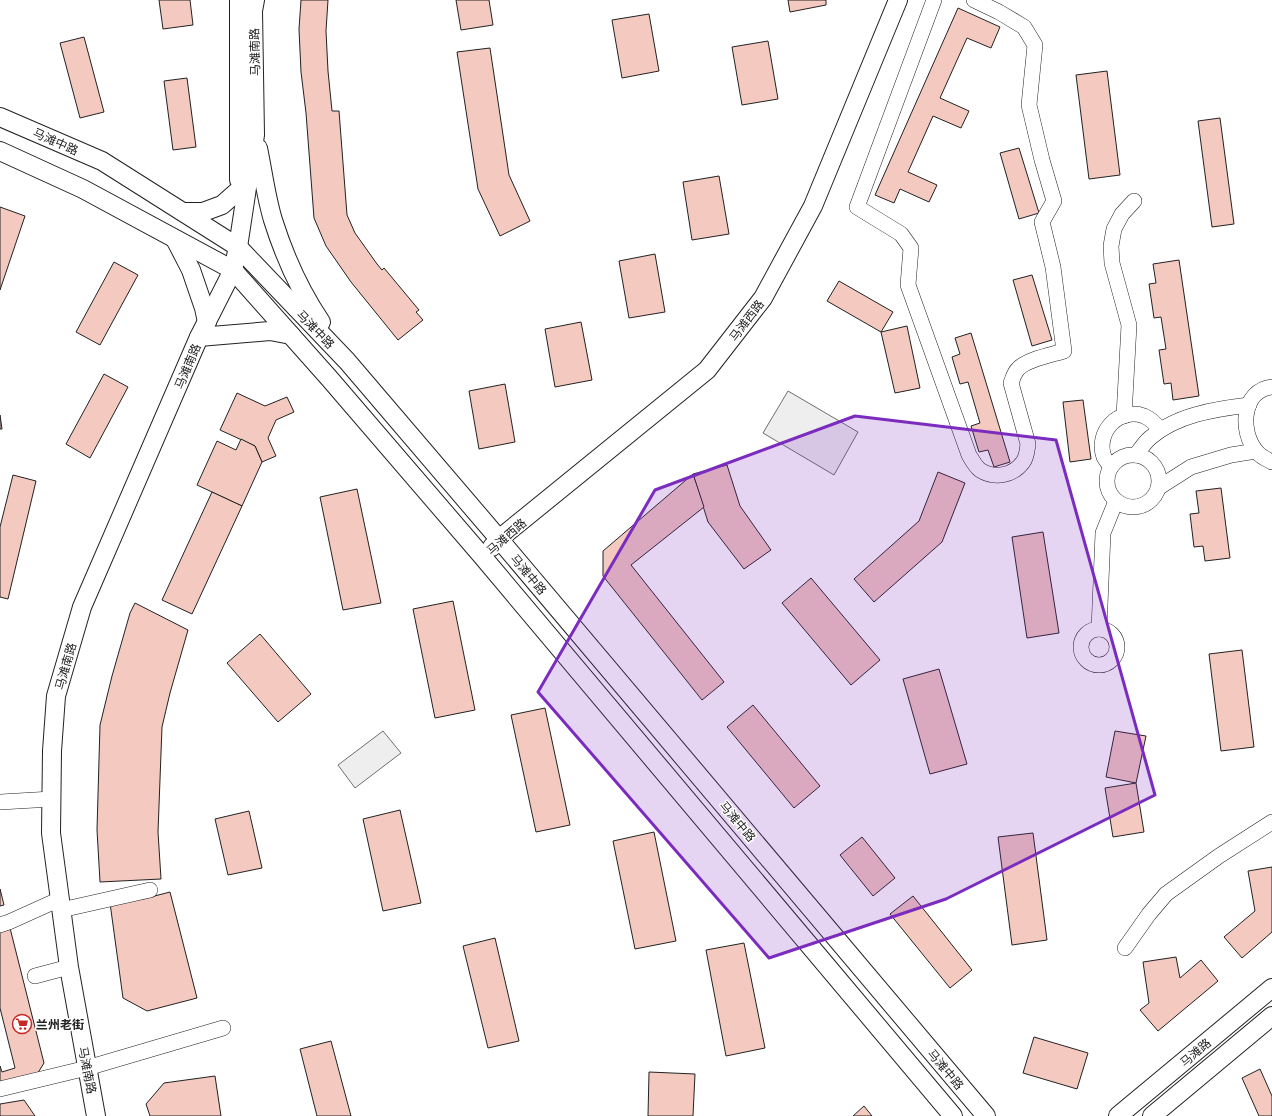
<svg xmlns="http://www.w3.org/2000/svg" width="1272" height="1116" viewBox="0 0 1272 1116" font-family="Commissioner,'Noto Sans SC',sans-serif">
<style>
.green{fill:#eee;stroke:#6f6f6f}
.building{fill:#f3c9c0;stroke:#222}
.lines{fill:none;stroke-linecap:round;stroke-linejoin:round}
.minor-casing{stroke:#222;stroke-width:16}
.major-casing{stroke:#222;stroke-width:20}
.minor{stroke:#fff;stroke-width:15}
.major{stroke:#fff;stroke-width:18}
.marked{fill:#7b2cbf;fill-opacity:0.2;stroke:#7b2cbf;stroke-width:3;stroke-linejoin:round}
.labels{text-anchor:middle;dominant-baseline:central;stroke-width:3;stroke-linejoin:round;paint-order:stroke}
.street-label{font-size:12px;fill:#222;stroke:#fff}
.poi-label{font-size:12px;font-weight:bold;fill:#222;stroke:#fff;text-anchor:start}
</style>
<rect width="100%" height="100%" fill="#fff"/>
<g class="green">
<path d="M 788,391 L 858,432 L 834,475 L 763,433 Z"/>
<path d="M 383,731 L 401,753 L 355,788 L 338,765 Z"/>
</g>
<g class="building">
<path d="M 159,0 L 190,0 L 193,25 L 163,29 Z"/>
<path d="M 301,0 L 328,0 L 326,31 L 328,71 L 332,111 L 339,111 L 347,215 L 355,233 L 377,264 L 382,270 L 384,268 L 419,310 L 416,312 L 423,320 L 398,340 L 351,282 L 326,246 L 314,218 L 306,113 L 301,72 L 299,29 Z"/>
<path d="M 456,0 L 489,0 L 493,25 L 461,30 Z"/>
<path d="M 788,0 L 826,0 L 826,5 L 790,12 Z"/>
<path d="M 958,8 L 1000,27 L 991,48 L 967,38 L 940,98 L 969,111 L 961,128 L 933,116 L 908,172 L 937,185 L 929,202 L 900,189 L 894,203 L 875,195 Z"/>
<path d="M 649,14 L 659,71 L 622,78 L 612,20 Z"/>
<path d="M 84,37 L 104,112 L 80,118 L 60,43 Z"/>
<path d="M 768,41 L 778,99 L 742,105 L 732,47 Z"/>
<path d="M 490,48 L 509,175 L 530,221 L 500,236 L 478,189 L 457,52 Z"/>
<path d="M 1107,71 L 1120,175 L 1089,179 L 1076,75 Z"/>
<path d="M 187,78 L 196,147 L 173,150 L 164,81 Z"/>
<path d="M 1220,118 L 1234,224 L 1212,227 L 1198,121 Z"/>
<path d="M 1019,148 L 1039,213 L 1019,219 L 1000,153 Z"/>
<path d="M 719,176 L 729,234 L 692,240 L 683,182 Z"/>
<path d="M 0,207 L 25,216 L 0,290 Z"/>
<path d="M 655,254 L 665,312 L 629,318 L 619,261 Z"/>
<path d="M 1179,260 L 1199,396 L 1173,400 L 1171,383 L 1164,384 L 1159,350 L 1166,349 L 1161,317 L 1154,318 L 1149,284 L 1156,283 L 1153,264 Z"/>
<path d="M 114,262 L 138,275 L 100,345 L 76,332 Z"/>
<path d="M 1032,275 L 1052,340 L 1032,346 L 1013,280 Z"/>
<path d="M 839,281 L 893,312 L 881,332 L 827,301 Z"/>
<path d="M 581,322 L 592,380 L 555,387 L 545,329 Z"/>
<path d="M 907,326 L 920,388 L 895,393 L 881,332 Z"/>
<path d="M 971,333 L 1010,462 L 994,467 L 988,450 L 979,452 L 971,426 L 980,423 L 968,382 L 960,384 L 952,357 L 960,354 L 955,338 Z"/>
<path d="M 104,374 L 128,387 L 90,458 L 66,444 Z"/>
<path d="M 505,384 L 515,442 L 479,449 L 469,391 Z"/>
<path d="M 237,393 L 265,406 L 287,397 L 294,412 L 276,420 L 268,438 L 276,456 L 262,462 L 255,446 L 220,430 Z"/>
<path d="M 1083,400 L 1091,459 L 1070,462 L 1063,402 Z"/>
<path d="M 0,415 L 2,429 L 0,429 Z"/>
<path d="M 241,439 L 255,446 L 262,462 L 242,506 L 197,485 L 217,441 L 236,450 Z"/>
<path d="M 727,465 L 740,506 L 771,550 L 744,569 L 708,522 L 693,474 Z"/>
<path d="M 938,472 L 965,483 L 942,542 L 874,602 L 854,579 L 919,521 Z"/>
<path d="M 693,474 L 704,507 L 631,565 L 724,682 L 702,700 L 603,576 L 603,551 Z"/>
<path d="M 13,475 L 36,481 L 8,599 L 0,597 L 0,527 Z"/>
<path d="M 1221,488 L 1230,558 L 1205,561 L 1203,546 L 1194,547 L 1190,514 L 1199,513 L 1196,491 Z"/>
<path d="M 357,489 L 381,603 L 343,610 L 320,497 Z"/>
<path d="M 212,492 L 242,506 L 192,614 L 162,600 Z"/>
<path d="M 1043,532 L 1059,633 L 1027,638 L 1012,537 Z"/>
<path d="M 811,578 L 880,660 L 851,685 L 782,603 Z"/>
<path d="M 453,601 L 475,710 L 435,718 L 413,609 Z"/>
<path d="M 135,603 L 188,630 L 170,693 L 162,727 L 158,832 L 161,879 L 100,882 L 97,830 L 100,725 L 112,676 L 130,613 Z"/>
<path d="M 260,634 L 311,694 L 278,722 L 227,663 Z"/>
<path d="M 1242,650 L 1254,747 L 1221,751 L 1209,654 Z"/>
<path d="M 939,669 L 967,764 L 930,774 L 903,679 Z"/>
<path d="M 753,705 L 820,786 L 794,808 L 727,727 Z"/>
<path d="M 545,708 L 570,825 L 536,832 L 511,715 Z"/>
<path d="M 1115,731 L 1146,736 L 1136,783 L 1106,777 Z"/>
<path d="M 1136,783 L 1144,832 L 1113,837 L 1105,788 Z"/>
<path d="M 400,810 L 421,903 L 383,911 L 363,819 Z"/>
<path d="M 249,811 L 262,868 L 228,875 L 215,819 Z"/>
<path d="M 654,832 L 676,941 L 635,949 L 613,841 Z"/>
<path d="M 1033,833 L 1047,940 L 1012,945 L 998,837 Z"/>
<path d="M 862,837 L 895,878 L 873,896 L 840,855 Z"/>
<path d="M 1272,867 L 1272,932 L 1242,958 L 1224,937 L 1255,911 L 1248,871 Z"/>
<path d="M 0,889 L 4,905 L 0,906 Z"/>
<path d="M 170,892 L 197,998 L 147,1011 L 123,998 L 110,903 L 143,899 Z"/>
<path d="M 913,896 L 972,970 L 950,988 L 890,914 Z"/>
<path d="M 10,928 L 44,1063 L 36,1076 L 0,1085 L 0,1066 L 2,1072 L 15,1068 L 0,1008 L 0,930 Z"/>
<path d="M 495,938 L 519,1041 L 488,1048 L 463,946 Z"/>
<path d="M 744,943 L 765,1048 L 726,1056 L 706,950 Z"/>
<path d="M 1176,957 L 1180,978 L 1201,960 L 1218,981 L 1158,1031 L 1140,1010 L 1149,1003 L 1143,962 Z"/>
<path d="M 1034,1037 L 1088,1053 L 1077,1089 L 1023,1073 Z"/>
<path d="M 331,1041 L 351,1116 L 317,1116 L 300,1049 Z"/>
<path d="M 1260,1069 L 1272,1096 L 1272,1116 L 1259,1116 L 1242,1078 Z"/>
<path d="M 649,1072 L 695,1074 L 693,1116 L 648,1116 Z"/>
<path d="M 215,1076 L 221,1116 L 150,1116 L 146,1104 L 164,1083 Z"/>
<path d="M 24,1100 L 35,1116 L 0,1116 L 0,1104 Z"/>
<path d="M 864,1106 L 872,1116 L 853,1116 Z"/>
</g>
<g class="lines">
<defs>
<g id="minor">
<path d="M 934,0 L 857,207 L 901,234 L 911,248 L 908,285 L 969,455 C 972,460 975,466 980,470 C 994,479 1013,476 1023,462 C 1027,457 1027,450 1028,444 L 1011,383 C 1013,378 1014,373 1018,369 C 1027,359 1051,355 1064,351 L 1053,267 L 1042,222 L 1054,201 L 1042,160 L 1029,105 L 1035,45 L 1024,27 L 999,12 L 974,0"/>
<path d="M 1272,387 C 1242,390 1239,432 1257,452 C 1261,457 1266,459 1272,462"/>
<path d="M 1124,416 L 1129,325 L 1112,263 L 1111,246 L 1114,229 L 1122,214 L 1134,201"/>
<path d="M 1136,455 C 1140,450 1144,443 1150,438 C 1176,415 1215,409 1249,405"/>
<circle cx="1133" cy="481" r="26"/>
<path d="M 1111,467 C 1109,464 1106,461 1104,457 C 1095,432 1119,407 1144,416 C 1151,419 1156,424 1160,430"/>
<path d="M 1158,488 L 1191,467 L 1231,455 L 1256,451"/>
<path d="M 1099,629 L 1103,533 L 1116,501"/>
<circle cx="1099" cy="647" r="18"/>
<path d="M 0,802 L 52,799"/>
<path d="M 61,910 L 150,890"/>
<path d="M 0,925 L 9,922 L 60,899"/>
<path d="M 1125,948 L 1149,914 L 1166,894 L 1219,856 L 1272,822"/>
<path d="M 35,976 L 69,967"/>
<path d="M 0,1089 L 87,1068 L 223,1028"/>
</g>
<g id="major">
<path d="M 0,117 L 102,161 L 238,247 L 347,361 L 499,539 L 986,1116"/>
<path d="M 258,148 C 263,172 266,197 273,220 C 284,255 300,291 321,322"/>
<path d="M 0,151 L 83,189 L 233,270 L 329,378 L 482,556 L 953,1116"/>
<path d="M 239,180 L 239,0"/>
<path d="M 183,212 L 203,212 L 222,205 L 239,190"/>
<path d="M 175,239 L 191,270 L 204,308 L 207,322"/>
<path d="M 199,337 L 270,331 L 291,335"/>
<path d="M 492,547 L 499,539 L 707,370 L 763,298 L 813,206 L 898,0"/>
<path d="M 96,1116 L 69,967 L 51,833 L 52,751 L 56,696 L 82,607 L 199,337 L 233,270 L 238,247 L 255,135 L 253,11 L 255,0"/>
<path d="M 1118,1116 L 1272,988"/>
<path d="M 1152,1116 L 1272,1016"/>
</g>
</defs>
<use href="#minor" class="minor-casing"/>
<use href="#major" class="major-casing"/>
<use href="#minor" class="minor"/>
<use href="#major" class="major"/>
</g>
<path class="marked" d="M 855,416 L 1056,440 L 1155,795 L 946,899 L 769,958 L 538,692 L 655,490 Z"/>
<defs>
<symbol id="supermarket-ring" viewBox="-11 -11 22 22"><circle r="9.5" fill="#fff" stroke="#c62828" stroke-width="1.5"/><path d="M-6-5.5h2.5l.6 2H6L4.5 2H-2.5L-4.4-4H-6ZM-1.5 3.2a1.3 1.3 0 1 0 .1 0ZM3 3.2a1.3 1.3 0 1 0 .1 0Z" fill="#c62828"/></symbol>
</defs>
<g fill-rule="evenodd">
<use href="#supermarket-ring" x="11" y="1013" width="22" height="22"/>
</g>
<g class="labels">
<g class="street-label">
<text transform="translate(254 52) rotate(-91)">马滩南路</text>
<text transform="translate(56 141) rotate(24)">马滩中路</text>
<text transform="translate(746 320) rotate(-53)">马滩西路</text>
<text transform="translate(316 329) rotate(46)">马滩中路</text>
<text transform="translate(187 366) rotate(-67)">马滩南路</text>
<text transform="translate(506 536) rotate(-41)">马滩西路</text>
<text transform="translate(529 574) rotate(50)">马滩中路</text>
<text transform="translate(65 666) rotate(-74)">马滩南路</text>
<text transform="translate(738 821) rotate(50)">马滩中路</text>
<text transform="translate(1195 1052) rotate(-40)">马滩路</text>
<text transform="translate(946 1069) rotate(50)">马滩中路</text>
<text transform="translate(88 1070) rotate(79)">马滩南路</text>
</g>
<g class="poi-label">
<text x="36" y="1024">兰州老街</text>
</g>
</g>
</svg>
